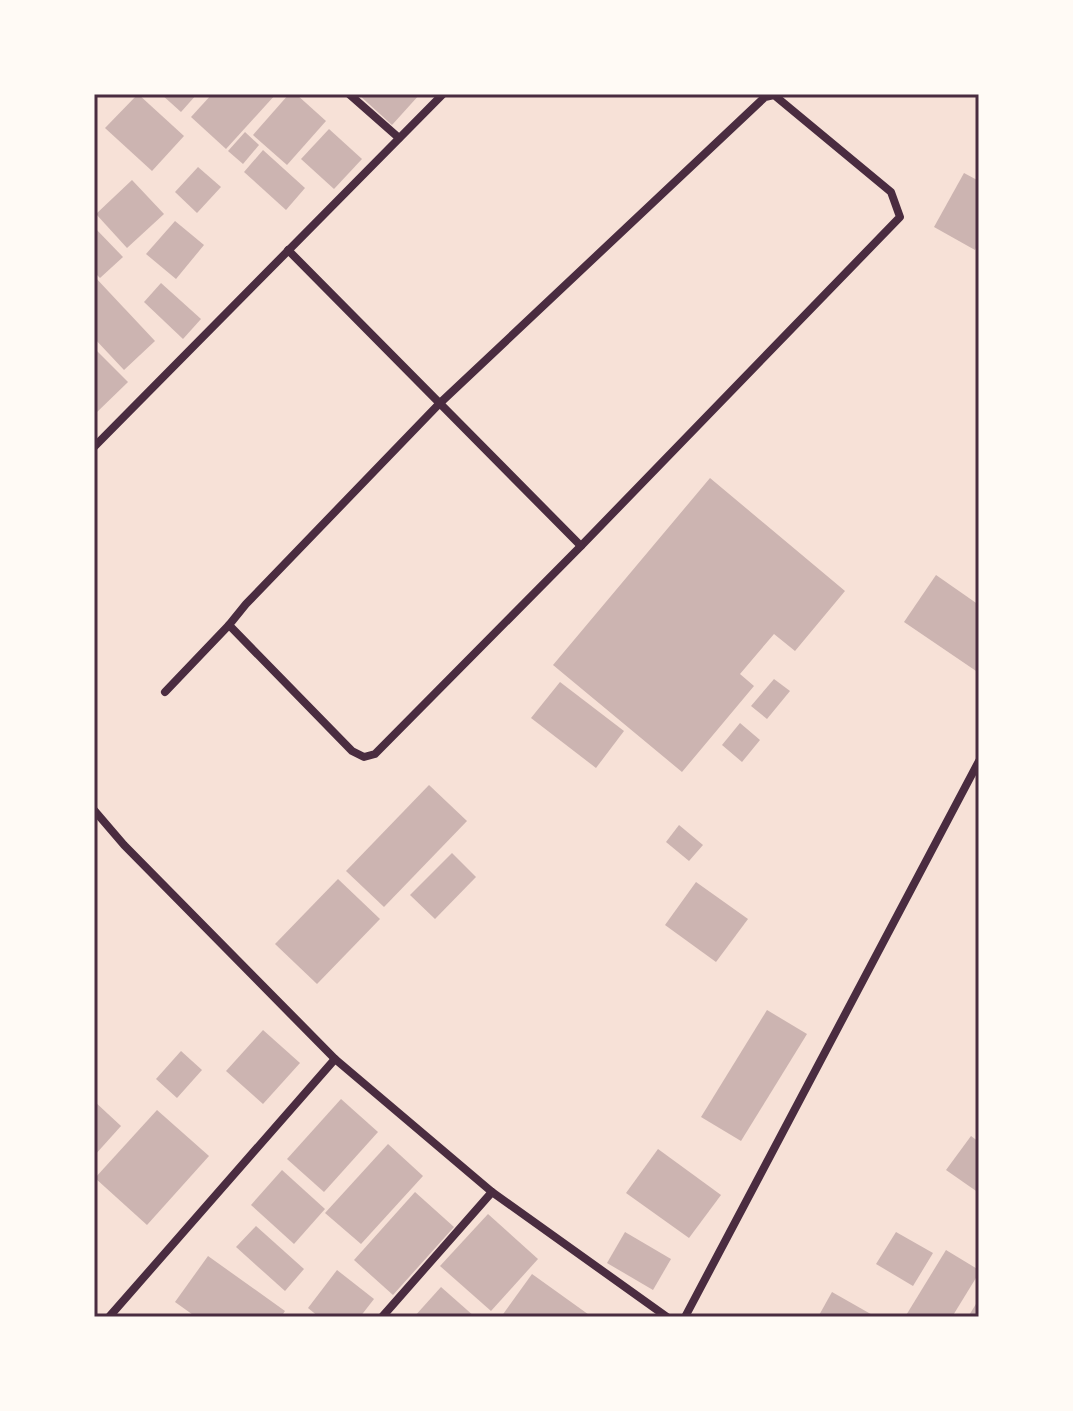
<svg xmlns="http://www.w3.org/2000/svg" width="1073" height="1411" viewBox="0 0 1073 1411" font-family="'Libre Baskerville',serif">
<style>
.building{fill:#ccb4b1}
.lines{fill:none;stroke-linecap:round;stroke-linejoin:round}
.minor{stroke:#4a2c40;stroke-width:8}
.neatline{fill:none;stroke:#4a2c40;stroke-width:3}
</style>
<rect width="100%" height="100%" fill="#f7e1d7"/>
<g class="building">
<path d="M 138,94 L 184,136 L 152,171 L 105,128 Z"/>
<path d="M 161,94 L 197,94 L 181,112 Z"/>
<path d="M 212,94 L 276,94 L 226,149 L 191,117 Z"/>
<path d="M 289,94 L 296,94 L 326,121 L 287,165 L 253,135 Z"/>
<path d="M 358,94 L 420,94 L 392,125 Z"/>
<path d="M 329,129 L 362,159 L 334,189 L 301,159 Z"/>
<path d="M 245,132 L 259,145 L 243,164 L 228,151 Z"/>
<path d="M 263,150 L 305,188 L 286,210 L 244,172 Z"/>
<path d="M 198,167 L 221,187 L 197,213 L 175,192 Z"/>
<path d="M 964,173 L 979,181 L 979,242 L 975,250 L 934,227 Z"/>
<path d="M 132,180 L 164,214 L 127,248 L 96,214 Z"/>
<path d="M 175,221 L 204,245 L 176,279 L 146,254 Z"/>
<path d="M 94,227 L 123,257 L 100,278 L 94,272 Z"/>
<path d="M 94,276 L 155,341 L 124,370 L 94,338 Z"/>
<path d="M 161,283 L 201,319 L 183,339 L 144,302 Z"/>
<path d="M 94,348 L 128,382 L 94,415 Z"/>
<path d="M 710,478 L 845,591 L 795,651 L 774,634 L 740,674 L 754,686 L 682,772 L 553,665 Z"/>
<path d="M 936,575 L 979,605 L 979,673 L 904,622 Z"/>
<path d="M 774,679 L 790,691 L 767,719 L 751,706 Z"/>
<path d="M 560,682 L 624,731 L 596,768 L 531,718 Z"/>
<path d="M 740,723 L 760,740 L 742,762 L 722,745 Z"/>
<path d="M 429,785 L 467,821 L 384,907 L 346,871 Z"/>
<path d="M 679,825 L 703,845 L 689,861 L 666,842 Z"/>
<path d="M 452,853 L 476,877 L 435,919 L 410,895 Z"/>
<path d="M 338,879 L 380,919 L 317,984 L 275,944 Z"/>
<path d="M 696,882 L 748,919 L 716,962 L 665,925 Z"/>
<path d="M 767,1010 L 807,1034 L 741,1141 L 701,1117 Z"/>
<path d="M 263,1030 L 300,1063 L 263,1104 L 226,1071 Z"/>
<path d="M 181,1051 L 202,1070 L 177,1098 L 156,1079 Z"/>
<path d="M 341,1099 L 378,1132 L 324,1192 L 287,1159 Z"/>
<path d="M 94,1101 L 121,1126 L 94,1156 Z"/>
<path d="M 157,1110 L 209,1156 L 147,1225 L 95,1178 Z"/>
<path d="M 971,1136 L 979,1142 L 979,1193 L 946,1170 Z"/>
<path d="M 388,1144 L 423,1176 L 361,1244 L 325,1213 Z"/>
<path d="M 658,1149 L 721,1195 L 689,1238 L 626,1193 Z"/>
<path d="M 282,1170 L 325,1209 L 294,1244 L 251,1205 Z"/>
<path d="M 415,1192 L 454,1227 L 393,1295 L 354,1260 Z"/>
<path d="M 488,1214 L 538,1259 L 491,1311 L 440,1266 Z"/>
<path d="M 256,1226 L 304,1269 L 285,1291 L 236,1247 Z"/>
<path d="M 625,1232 L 671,1259 L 653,1290 L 607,1263 Z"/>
<path d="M 896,1232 L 933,1253 L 913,1286 L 876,1264 Z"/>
<path d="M 946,1250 L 979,1270 L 979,1273 L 952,1317 L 905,1317 Z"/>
<path d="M 208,1256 L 285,1311 L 281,1317 L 196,1317 L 175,1302 Z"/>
<path d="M 337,1270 L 374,1299 L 360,1317 L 319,1317 L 308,1308 Z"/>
<path d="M 532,1274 L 592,1317 L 501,1317 Z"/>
<path d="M 441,1287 L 475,1317 L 414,1317 Z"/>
<path d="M 832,1292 L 876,1317 L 818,1317 Z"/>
<path d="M 979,1299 L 979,1317 L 968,1317 Z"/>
</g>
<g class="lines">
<g class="minor">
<path d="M 349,94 L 399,138"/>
<path d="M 774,95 L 891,192 L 900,217 L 581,546 L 375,754 L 364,757 L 352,751 L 229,625 L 246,604 L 439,404 L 765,97 Z"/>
<path d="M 288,250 L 581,546"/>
<path d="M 94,447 L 443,94"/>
<path d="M 165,692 L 229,625"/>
<path d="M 94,810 L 124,845 L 335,1059 L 492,1192 L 667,1317"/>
<path d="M 109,1317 L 335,1059"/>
<path d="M 382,1317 L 492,1192"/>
<path d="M 685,1317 L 979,761"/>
</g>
</g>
<rect width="1073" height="1411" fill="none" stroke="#fffaf5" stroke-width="192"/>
<rect x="96" y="96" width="881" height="1219" class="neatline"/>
</svg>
